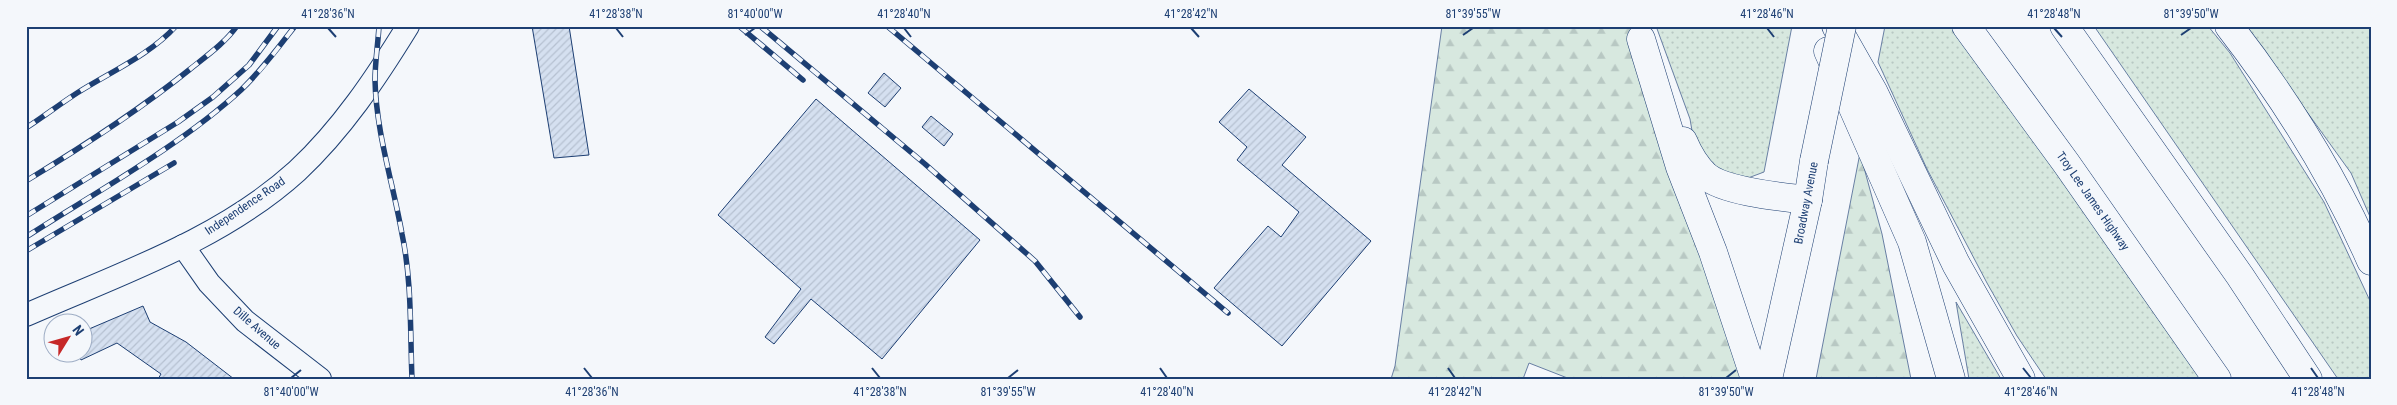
<svg xmlns="http://www.w3.org/2000/svg" width="2397" height="405" viewBox="0 0 2397 405" font-family="'Roboto Condensed',sans-serif">
<style>
.grass{fill:url(#grass-dots);stroke:#687fa3}
.forest{fill:url(#forest-firs);stroke:#687fa3}
.building{fill:url(#building-hatch);stroke:#1d3f73}
.lines{fill:none;stroke-linecap:round;stroke-linejoin:round}
.minor-casing{stroke:#1d3f73;stroke-width:24}
.primary-casing{stroke:#1d3f73;stroke-width:29}
.motorway-casing{stroke:#1d3f73;stroke-width:29}
.minor{stroke:#f4f7fb;stroke-width:22}
.primary{stroke:#f4f7fb;stroke-width:28}
.motorway{stroke:#f4f7fb;stroke-width:28}
.rail-casing{stroke:#1d3f73;stroke-width:5.5}
.rail{stroke:#f4f7fb;stroke-width:4;stroke-dasharray:11;stroke-linecap:butt}
.primary-bridge-casing{stroke:#1d3f73;stroke-width:29;stroke-linecap:butt}
.primary-bridge{stroke:#f4f7fb;stroke-width:28}
.ticks{fill:none;stroke:#1d3f73;stroke-width:2}
.labels{text-anchor:middle;dominant-baseline:central;stroke-width:4;stroke-linejoin:round;paint-order:stroke}
.street-label{font-size:12px;fill:#1d3f73;stroke:#f4f7fb}
.neatline{fill:none;stroke:#1d3f73;stroke-width:2}
.ticks-label{font-size:12px;text-anchor:middle;fill:#1d3f73}
</style>
<defs>
<pattern id="grass-dots" width="8" height="8" patternUnits="userSpaceOnUse" patternTransform="scale(1.25)"><rect width="8" height="8" fill="#d7e8df"/><path d="M2 2h.1M6 6h.1" fill="none" stroke="#b8c8c3" stroke-width="1.8" stroke-linecap="round"/></pattern>
<pattern id="forest-firs" width="22" height="20" patternUnits="userSpaceOnUse" patternTransform="scale(1.25)"><rect width="22" height="20" fill="#d7e8df"/><path d="M5 1l3.5 6h-7zM16 11l3.5 6h-7z" fill="#b8c8c3"/></pattern>
<pattern id="building-hatch" width="6" height="6" patternUnits="userSpaceOnUse" patternTransform="scale(1.25)"><rect width="6" height="6" fill="#d5e0f0"/><path d="M-1 1l2-2M0 6l6-6M5 7l2-2" fill="none" stroke="#b6c1d1"/></pattern>
</defs>
<rect width="100%" height="100%" fill="#f4f7fb"/>
<g class="grass">
<path d="M 1656,26 L 1792,26 L 1764,172 L 1748,178 L 1731,177 L 1712,166 L 1695,148 L 1690,119 Z"/>
<path d="M 1885,26 L 1957,26 L 2208,379 L 2046,379 L 2017,336 L 1987,283 L 1927,169 L 1878,62 Z"/>
<path d="M 2094,26 L 2208,26 L 2230,53 L 2324,202 L 2371,303 L 2371,379 L 2338,379 Z"/>
<path d="M 2245,26 L 2371,26 L 2371,219 L 2351,173 Z"/>
<path d="M 1956,302 L 2001,379 L 1969,379 Z"/>
</g>
<g class="forest">
<path d="M 1442,26 L 1636,26 L 1755,379 L 1570,379 L 1529,363 L 1523,379 L 1391,379 L 1395,366 Z"/>
<path d="M 1860,153 L 1882,234 L 1911,379 L 1816,379 Z"/>
</g>
<g class="building">
<path d="M 532,26 L 569,26 L 589,155 L 554,158 Z"/>
<path d="M 884,73 L 901,88 L 885,107 L 868,93 Z"/>
<path d="M 1249,89 L 1306,137 L 1282,165 L 1371,241 L 1282,346 L 1214,288 L 1268,226 L 1281,237 L 1299,212 L 1237,160 L 1247,147 L 1219,122 Z"/>
<path d="M 816,99 L 980,240 L 882,359 L 811,299 L 774,344 L 765,337 L 801,289 L 718,215 Z"/>
<path d="M 931,116 L 953,134 L 944,146 L 922,127 Z"/>
<path d="M 143,306 L 150,322 L 186,342 L 234,379 L 158,379 L 161,374 L 117,343 L 81,360 L 78,352 L 82,352 L 82,332 Z"/>
</g>
<g class="lines">
<defs>
<g id="minor">
<path d="M 183,246 L 209,283 L 245,321 L 320,379"/>
<path d="M 26,315 C 119,274 221,240 297,171 C 342,129 376,78 408,26"/>
</g>
<path id="primary" d="M 1768,379 L 1808,200 L 1814,161"/>
<g id="motorway">
<path d="M 1836,26 L 1874,93 L 1956,264 L 2021,379"/>
<path d="M 1966,26 L 2066,163 L 2217,379"/>
<path d="M 2064,26 L 2240,276 L 2308,379"/>
<path d="M 2229,26 C 2284,97 2335,178 2371,261"/>
<path d="M 1641,39 L 1680,167 L 1713,252 L 1755,379"/>
<path d="M 1828,51 L 1912,242 L 1951,379"/>
<path d="M 1683,141 C 1689,155 1695,166 1706,176 C 1725,192 1783,197 1808,200"/>
</g>
</defs>
<use href="#minor" class="minor-casing"/>
<use href="#primary" class="primary-casing"/>
<use href="#motorway" class="motorway-casing"/>
<use href="#minor" class="minor"/>
<use href="#primary" class="primary"/>
<use href="#motorway" class="motorway"/>
<defs>
<g id="rail">
<path d="M 379,26 C 378,44 375,62 375,80 C 376,132 393,183 402,234 C 412,281 410,331 412,379"/>
<path d="M 739,26 L 803,80"/>
<path d="M 760,26 L 925,164 L 1035,261 L 1080,317"/>
<path d="M 887,26 L 1228,313"/>
<path d="M 26,128 C 43,117 60,104 77,93 C 110,72 150,55 176,26"/>
<path d="M 26,181 C 82,147 138,111 189,70 C 205,57 225,43 237,26"/>
<path d="M 26,216 L 178,122 L 213,97 L 249,65 L 278,26"/>
<path d="M 26,237 C 96,192 180,146 241,90 C 261,71 278,48 295,26"/>
<path d="M 26,251 L 174,163"/>
</g>
</defs>
<use href="#rail" class="rail-casing"/>
<use href="#rail" class="rail"/>
<defs>
<path id="primary-bridge" d="M 1814,161 L 1842,26"/>
</defs>
<use href="#primary-bridge" class="primary-bridge-casing"/>
<use href="#primary-bridge" class="primary-bridge"/>
</g>
<path class="ticks" d="M 328,28 L 336,37M 616,28 L 623,37M 904,28 L 911,37M 1191,28 L 1199,37M 1767,28 L 1774,37M 2054,28 L 2062,37M 745,35 L 755,28M 1463,35 L 1473,28M 2181,35 L 2191,28M 584,368 L 592,378M 872,368 L 880,378M 1160,368 L 1167,378M 1448,368 L 1455,378M 2023,368 L 2031,378M 2311,368 L 2318,378M 291,378 L 301,370M 1008,378 L 1018,370M 1726,378 L 1736,370"/>
<g class="labels">
<g class="street-label">
<text transform="translate(2093 201) rotate(55)">Troy Lee James Highway</text>
<text transform="translate(1806 203) rotate(-79)">Broadway Avenue</text>
<text transform="translate(245 206) rotate(-34)">Independence Road</text>
<text transform="translate(257 328) rotate(41)">Dille Avenue</text>
</g>
</g>
<rect width="2397" height="405" fill="none" stroke="#f4f7fb" stroke-width="55"/>
<g transform="translate(68 338) rotate(53)"><circle r="24" fill="#f4f7fb" stroke="#9eadc5"/>
<path d="M0-4L9 19L0 12L-9 19Z" fill="#c62828"/>
<text y="-8" font-size="14" font-weight="bold" text-anchor="middle" fill="#1d3f73">N</text>
</g>
<rect x="28" y="28" width="2342" height="350" class="neatline"/>
<g class="ticks-label">
<text x="328" y="18">41°28'36"N</text>
<text x="616" y="18">41°28'38"N</text>
<text x="755" y="18">81°40'00"W</text>
<text x="904" y="18">41°28'40"N</text>
<text x="1191" y="18">41°28'42"N</text>
<text x="1473" y="18">81°39'55"W</text>
<text x="1767" y="18">41°28'46"N</text>
<text x="2054" y="18">41°28'48"N</text>
<text x="2191" y="18">81°39'50"W</text>
<text x="291" y="396">81°40'00"W</text>
<text x="592" y="396">41°28'36"N</text>
<text x="880" y="396">41°28'38"N</text>
<text x="1008" y="396">81°39'55"W</text>
<text x="1167" y="396">41°28'40"N</text>
<text x="1455" y="396">41°28'42"N</text>
<text x="1726" y="396">81°39'50"W</text>
<text x="2031" y="396">41°28'46"N</text>
<text x="2318" y="396">41°28'48"N</text>
</g>
</svg>
